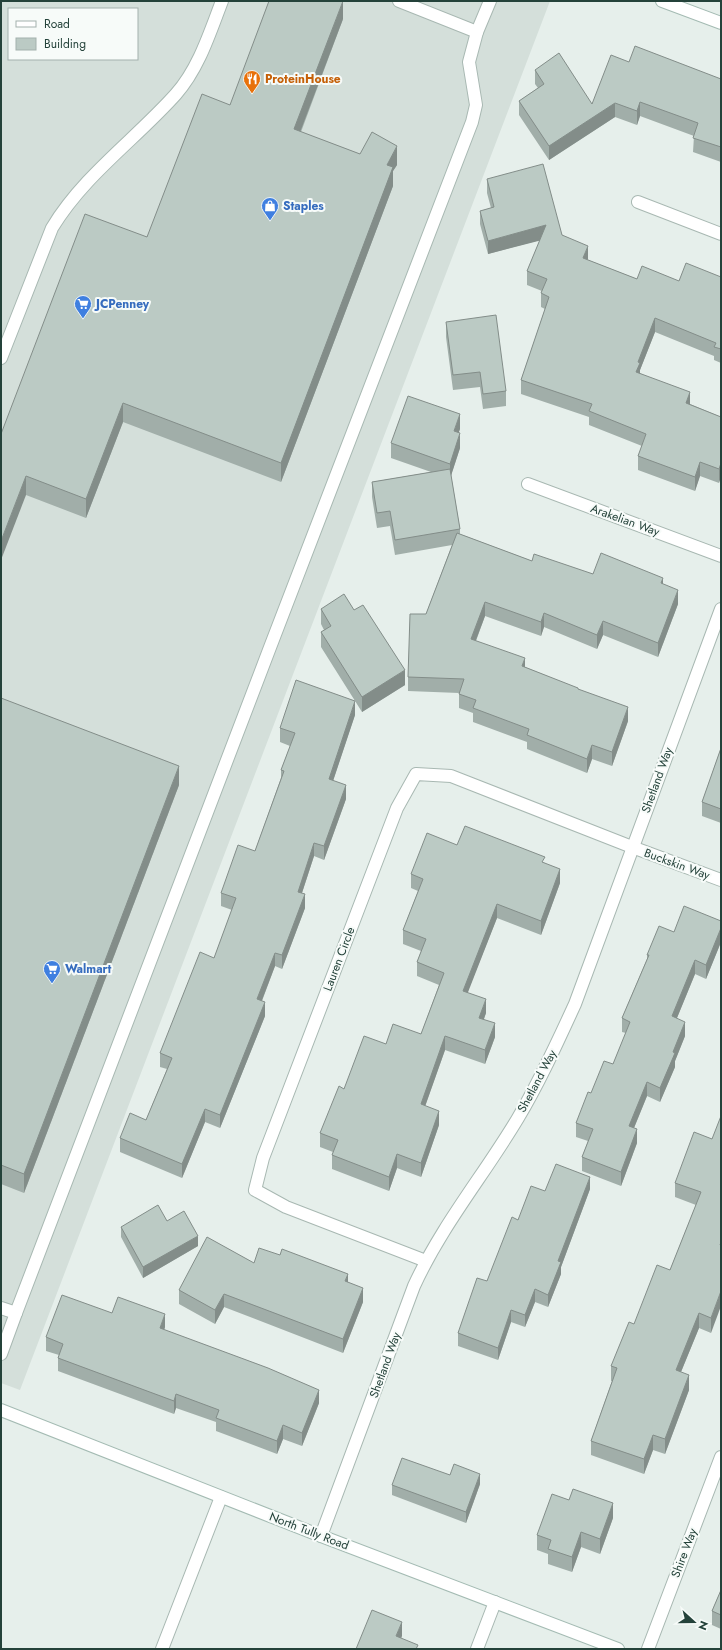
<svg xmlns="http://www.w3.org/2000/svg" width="722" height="1650" viewBox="0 0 722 1650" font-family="Jost,sans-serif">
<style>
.built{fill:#d4dfda;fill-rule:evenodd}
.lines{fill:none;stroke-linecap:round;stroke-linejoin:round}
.lane-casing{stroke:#a8b8b2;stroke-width:14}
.street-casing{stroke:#a8b8b2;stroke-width:14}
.secondary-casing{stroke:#a4bbb3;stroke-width:14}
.lane{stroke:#fff;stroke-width:12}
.street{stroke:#fff;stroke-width:12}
.secondary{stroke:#fff;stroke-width:12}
.wall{fill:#a1aea9}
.shaded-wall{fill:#838d89}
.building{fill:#bbcac4;stroke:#838d89}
.labels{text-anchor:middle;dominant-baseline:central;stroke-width:4;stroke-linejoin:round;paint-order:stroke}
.food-label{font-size:12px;font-weight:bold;fill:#c56008;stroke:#f7fbf9;text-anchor:start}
.shop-label{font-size:12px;font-weight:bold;fill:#366cbe;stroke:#f7fbf9;text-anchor:start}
.street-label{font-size:12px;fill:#24423a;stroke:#f7fbf9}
</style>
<rect width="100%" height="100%" fill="#e6efeb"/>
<path class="built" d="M 1,1 L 550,1 L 20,1390 L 1,1383 ZM 9,9 L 137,9 L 137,59 L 9,59 Z"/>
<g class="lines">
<defs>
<g id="lane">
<path d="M 399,1 L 477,32"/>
<path d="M 1,358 L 52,228 C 84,175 136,139 176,94 C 199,68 210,32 222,1"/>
<path d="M 1,1308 L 16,1313 L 269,650 L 472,122 L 476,105 L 469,62 L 477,32 L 490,1"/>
<path d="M 1,1354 L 16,1313"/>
</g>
<g id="street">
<path d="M 638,202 L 721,234"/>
<path d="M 528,484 L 721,556"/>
<path d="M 426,1261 L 286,1207 L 255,1190 L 263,1158 L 397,808 L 416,774 L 451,776 L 632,847 L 721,880"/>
<path d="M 321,1536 L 414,1286 C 442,1225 484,1175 518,1118 C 540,1081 557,1043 575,1004 L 721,609"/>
<path d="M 162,1649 L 221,1497"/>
<path d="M 477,1649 L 495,1602"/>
<path d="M 648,1649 L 721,1457"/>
</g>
<g id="secondary">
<path d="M 662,1 L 721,23"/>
<path d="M 1,1410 L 321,1536 L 618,1649"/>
</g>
</defs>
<use href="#lane" class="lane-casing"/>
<use href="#street" class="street-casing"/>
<use href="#secondary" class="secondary-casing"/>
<use href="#lane" class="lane"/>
<use href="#street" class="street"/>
<use href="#secondary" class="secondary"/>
</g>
<g class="wall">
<path d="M 343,19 L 301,132 L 360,154 L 397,165 L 393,171 L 393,186 L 281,482 L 123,422 L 86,518 L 26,495 L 1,434 L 147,237 L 230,105 Z"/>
<path d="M 629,62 L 721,79 L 721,162 L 693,152 L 694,136 L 640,116 L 637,125 L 615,117 L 549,160 L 519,115 L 519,101 L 538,88 L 535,84 L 535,70 L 592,104 Z"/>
<path d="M 487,179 L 562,235 L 588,260 L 637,279 L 679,281 L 721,277 L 721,363 L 714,360 L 714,356 L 655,332 L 640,370 L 640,373 L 690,404 L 721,417 L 719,483 L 700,476 L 695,491 L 638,470 L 638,456 L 642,446 L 589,425 L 589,417 L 521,394 L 521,380 L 545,309 L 541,307 L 541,293 L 542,291 L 527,285 L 527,271 L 540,240 L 488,254 L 480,224 L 480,211 L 491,208 L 487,193 Z"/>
<path d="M 446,322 L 506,391 L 506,406 L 483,409 L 480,387 L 453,390 L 446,337 Z"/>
<path d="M 460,429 L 458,433 L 460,448 L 451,475 L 460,529 L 460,534 L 532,561 L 593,574 L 663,584 L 678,604 L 658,657 L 603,635 L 597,649 L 544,627 L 541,636 L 485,616 L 476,641 L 525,667 L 578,689 L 628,721 L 612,766 L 592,759 L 587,773 L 527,749 L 527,742 L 473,722 L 473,713 L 459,708 L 459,693 L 408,691 L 408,677 L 426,614 L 452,545 L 395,555 L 390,526 L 377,528 L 372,497 L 372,482 L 431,472 L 391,458 L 391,443 Z"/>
<path d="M 321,609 L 354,610 L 405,685 L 362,712 L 321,647 L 321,632 L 324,630 L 321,624 Z"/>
<path d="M 1,698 L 179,785 L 24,1193 L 1,1184 Z"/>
<path d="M 355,715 L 333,781 L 346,799 L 324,860 L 314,856 L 302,893 L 305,908 L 282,969 L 275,966 L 262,1001 L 265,1016 L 220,1128 L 205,1122 L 182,1178 L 120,1152 L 120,1138 L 146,1120 L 167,1069 L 160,1067 L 160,1053 L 214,958 L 232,910 L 221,906 L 221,893 L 255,851 L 281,778 L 281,770 L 290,746 L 280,742 L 280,728 Z"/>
<path d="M 721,748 L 721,823 L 702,816 L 702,802 Z"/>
<path d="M 457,845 L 545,863 L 560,883 L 541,935 L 497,918 L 467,993 L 486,1013 L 484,1019 L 495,1037 L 485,1064 L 445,1050 L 425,1106 L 439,1125 L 421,1177 L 397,1168 L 389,1191 L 332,1169 L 332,1155 L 333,1152 L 320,1147 L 320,1133 L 344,1089 L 386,1044 L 421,1034 L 439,985 L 417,976 L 417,962 L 421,951 L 403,944 L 403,930 L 418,891 L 411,888 L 411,874 Z"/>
<path d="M 721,921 L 721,942 L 706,979 L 695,974 L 677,1018 L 685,1036 L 675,1061 L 675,1067 L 660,1102 L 647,1096 L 634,1128 L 637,1143 L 621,1186 L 582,1171 L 582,1157 L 588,1141 L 576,1137 L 576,1123 L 613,1064 L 626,1033 L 622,1032 L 622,1018 L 647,959 L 647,955 L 674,932 Z"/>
<path d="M 712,1139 L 711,1333 L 699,1328 L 681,1372 L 689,1390 L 665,1454 L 653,1450 L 644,1474 L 591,1455 L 591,1441 L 612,1381 L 611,1381 L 611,1366 L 634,1324 L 670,1270 L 696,1205 L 675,1197 L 675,1183 Z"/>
<path d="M 590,1189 L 561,1267 L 561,1274 L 548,1307 L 535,1302 L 525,1327 L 511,1322 L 498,1360 L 458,1346 L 458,1333 L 487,1281 L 518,1220 L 545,1191 Z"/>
<path d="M 167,1221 L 198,1246 L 143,1278 L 121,1237 L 121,1227 Z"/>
<path d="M 254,1263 L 348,1282 L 363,1302 L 343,1353 L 224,1307 L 215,1324 L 179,1304 L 179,1290 Z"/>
<path d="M 112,1313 L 165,1327 L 164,1330 L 319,1403 L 302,1446 L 283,1439 L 277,1454 L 216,1431 L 216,1422 L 176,1408 L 174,1414 L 58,1371 L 58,1358 L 59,1355 L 46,1351 L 46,1337 Z"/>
<path d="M 450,1475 L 480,1484 L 466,1523 L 392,1495 L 392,1485 Z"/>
<path d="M 613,1518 L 600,1554 L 581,1547 L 572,1572 L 548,1564 L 548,1554 L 537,1550 L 537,1535 Z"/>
<path d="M 721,1590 L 721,1629 L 712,1625 L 712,1611 Z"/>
</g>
<g class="shaded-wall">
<path d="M 343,1 L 343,19 L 294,148 L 294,129 Z"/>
<path d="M 640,102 L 640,116 L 637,125 L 637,111 Z"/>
<path d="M 615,103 L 615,117 L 549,160 L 549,146 Z"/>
<path d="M 397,146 L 397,165 L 393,171 L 393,186 L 281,482 L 281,463 L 387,165 Z"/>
<path d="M 546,225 L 546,239 L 488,254 L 488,241 Z"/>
<path d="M 588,246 L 588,260 L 583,258 Z"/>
<path d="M 655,318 L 655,332 L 640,370 L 640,377 L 636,372 L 638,362 Z"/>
<path d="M 690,392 L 690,406 L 686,403 Z"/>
<path d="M 123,403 L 123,422 L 86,518 L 86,499 Z"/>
<path d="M 460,414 L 460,429 L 454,446 L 454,431 Z"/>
<path d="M 460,433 L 460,448 L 450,479 L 450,464 Z"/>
<path d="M 700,462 L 700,476 L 695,491 L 695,477 Z"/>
<path d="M 721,463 L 721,477 L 719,483 L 719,469 Z"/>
<path d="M 26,476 L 26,495 L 1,560 L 1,541 Z"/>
<path d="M 663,578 L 663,592 L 661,583 Z"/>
<path d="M 678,590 L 678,604 L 658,657 L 658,643 Z"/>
<path d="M 485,602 L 485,616 L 471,653 L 471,639 Z"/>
<path d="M 544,613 L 544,627 L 541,636 L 541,622 Z"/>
<path d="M 603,621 L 603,635 L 597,649 L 597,635 Z"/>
<path d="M 525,658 L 525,673 L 522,666 Z"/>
<path d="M 405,670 L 405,685 L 362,712 L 362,697 Z"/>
<path d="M 355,701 L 355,715 L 329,793 L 329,779 Z"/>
<path d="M 628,707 L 628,721 L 612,766 L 612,752 Z"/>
<path d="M 592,745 L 592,759 L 587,773 L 587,759 Z"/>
<path d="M 179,766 L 179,785 L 24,1193 L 24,1174 Z"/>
<path d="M 346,785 L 346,799 L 324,860 L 324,846 Z"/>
<path d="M 314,843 L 314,856 L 298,905 L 298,892 Z"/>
<path d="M 560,869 L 560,883 L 541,935 L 541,921 Z"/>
<path d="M 305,894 L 305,908 L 282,969 L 282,955 Z"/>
<path d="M 497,904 L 497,918 L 463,1005 L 463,991 Z"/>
<path d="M 721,928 L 721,942 L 706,979 L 706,965 Z"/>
<path d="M 275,953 L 275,966 L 257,1013 L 257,999 Z"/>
<path d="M 695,960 L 695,974 L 672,1030 L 672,1016 Z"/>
<path d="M 486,999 L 486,1013 L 479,1032 L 479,1018 Z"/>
<path d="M 265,1002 L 265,1016 L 220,1128 L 220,1115 Z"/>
<path d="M 685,1022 L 685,1036 L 675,1061 L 675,1067 L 660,1102 L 660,1088 L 673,1052 Z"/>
<path d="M 495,1023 L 495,1037 L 485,1064 L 485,1050 Z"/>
<path d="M 445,1036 L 445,1050 L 421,1118 L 421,1104 Z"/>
<path d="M 647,1082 L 647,1096 L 629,1140 L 629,1126 Z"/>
<path d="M 205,1109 L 205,1122 L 182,1178 L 182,1164 Z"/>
<path d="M 439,1111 L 439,1125 L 421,1177 L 421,1163 Z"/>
<path d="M 637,1129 L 637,1143 L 621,1186 L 621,1172 Z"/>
<path d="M 397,1154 L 397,1168 L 389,1191 L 389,1177 Z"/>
<path d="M 590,1177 L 590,1189 L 561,1267 L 561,1274 L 548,1307 L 548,1295 L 558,1261 Z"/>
<path d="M 198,1236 L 198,1246 L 143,1278 L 143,1267 Z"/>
<path d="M 348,1274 L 348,1288 L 345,1281 Z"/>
<path d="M 363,1288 L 363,1302 L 343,1353 L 343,1339 Z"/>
<path d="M 535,1289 L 535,1302 L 525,1327 L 525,1315 Z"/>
<path d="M 721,1291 L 721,1306 L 711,1333 L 711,1318 Z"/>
<path d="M 224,1294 L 224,1307 L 215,1324 L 215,1310 Z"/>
<path d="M 511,1310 L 511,1322 L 498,1360 L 498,1348 Z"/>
<path d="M 699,1313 L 699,1328 L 676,1384 L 676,1370 Z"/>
<path d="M 165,1314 L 165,1327 L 160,1342 L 160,1328 Z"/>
<path d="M 689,1375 L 689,1390 L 665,1454 L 665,1439 Z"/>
<path d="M 319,1390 L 319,1403 L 302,1446 L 302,1433 Z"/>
<path d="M 176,1394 L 176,1408 L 174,1414 L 174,1401 Z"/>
<path d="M 283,1425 L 283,1439 L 277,1454 L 277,1441 Z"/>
<path d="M 653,1435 L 653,1450 L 644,1474 L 644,1459 Z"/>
<path d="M 480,1474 L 480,1484 L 466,1523 L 466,1512 Z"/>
<path d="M 613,1503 L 613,1518 L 600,1554 L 600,1539 Z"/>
<path d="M 581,1532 L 581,1547 L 572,1572 L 572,1557 Z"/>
<path d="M 402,1622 L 402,1636 L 397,1649 L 396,1636 Z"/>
</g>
<g class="building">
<path d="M 269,1 L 343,1 L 294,129 L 360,154 L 372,132 L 397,146 L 387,165 L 393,167 L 281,463 L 123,403 L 86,499 L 26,476 L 1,541 L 1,434 L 85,214 L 147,237 L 202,94 L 230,105 Z"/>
<path d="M 635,46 L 721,79 L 721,147 L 693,138 L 698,123 L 640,102 L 637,111 L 615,103 L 549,146 L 519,101 L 544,84 L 535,70 L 559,53 L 592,104 L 611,55 L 629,62 Z"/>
<path d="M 543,164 L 562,235 L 588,246 L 583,258 L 637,279 L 642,266 L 679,281 L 686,263 L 721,277 L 721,349 L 714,347 L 716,343 L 655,318 L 638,362 L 640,363 L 636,372 L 690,392 L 686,403 L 721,417 L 721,463 L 719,469 L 700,462 L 695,477 L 638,456 L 646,434 L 589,411 L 592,404 L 521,380 L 549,297 L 541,293 L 547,279 L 527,271 L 546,225 L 488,241 L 480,211 L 494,207 L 487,179 Z"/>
<path d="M 496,315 L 506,391 L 483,394 L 480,372 L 453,375 L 446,322 Z"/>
<path d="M 408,396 L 460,414 L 454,431 L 460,433 L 450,464 L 391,443 Z"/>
<path d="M 450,469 L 460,529 L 395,540 L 390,511 L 377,513 L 372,482 Z"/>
<path d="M 457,533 L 532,561 L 534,554 L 593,574 L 601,553 L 663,578 L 661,583 L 678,590 L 658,643 L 603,621 L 597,635 L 544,613 L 541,622 L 485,602 L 471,639 L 525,658 L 522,666 L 578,688 L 578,689 L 628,707 L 612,752 L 592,745 L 587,759 L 527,735 L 529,729 L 473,708 L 476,700 L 459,694 L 464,679 L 408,677 L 410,614 L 426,614 Z"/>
<path d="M 344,594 L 354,610 L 363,605 L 405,670 L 362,697 L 321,632 L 331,626 L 321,609 Z"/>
<path d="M 296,680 L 355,701 L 329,779 L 346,785 L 324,846 L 314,843 L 298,892 L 305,894 L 282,955 L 275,953 L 257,999 L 265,1002 L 220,1115 L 205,1109 L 182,1164 L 120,1138 L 130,1113 L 146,1120 L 172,1058 L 160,1053 L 200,952 L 214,958 L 236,898 L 221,893 L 238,845 L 255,851 L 284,771 L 281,770 L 295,733 L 280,728 Z"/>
<path d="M 1,698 L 179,766 L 24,1174 L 1,1165 Z"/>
<path d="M 721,748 L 721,809 L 702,802 Z"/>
<path d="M 465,826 L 545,857 L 542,862 L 560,869 L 541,921 L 497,904 L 463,991 L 486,999 L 479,1018 L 495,1023 L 485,1050 L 445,1036 L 421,1104 L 439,1111 L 421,1163 L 397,1154 L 389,1177 L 332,1155 L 338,1140 L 320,1133 L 339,1086 L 344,1089 L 364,1036 L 386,1044 L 393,1024 L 421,1034 L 444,973 L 417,962 L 426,939 L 403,930 L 423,879 L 411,874 L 427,833 L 457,845 Z"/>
<path d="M 684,906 L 721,921 L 721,928 L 706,965 L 695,960 L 672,1016 L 685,1022 L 673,1052 L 675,1053 L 660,1088 L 647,1082 L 629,1126 L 637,1129 L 621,1172 L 582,1157 L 593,1129 L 576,1123 L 588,1092 L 591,1093 L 604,1061 L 613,1064 L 630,1022 L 622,1018 L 649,955 L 647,955 L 659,926 L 674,932 Z"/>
<path d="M 721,1116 L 721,1242 L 720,1245 L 721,1246 L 721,1291 L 711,1318 L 699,1313 L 676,1370 L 689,1375 L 665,1439 L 653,1435 L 644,1459 L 591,1441 L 617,1368 L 611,1366 L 629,1322 L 634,1324 L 657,1265 L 670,1270 L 701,1192 L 675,1183 L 694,1132 L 712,1139 Z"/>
<path d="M 556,1164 L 590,1177 L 558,1261 L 561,1262 L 548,1295 L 535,1289 L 525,1315 L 511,1310 L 498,1348 L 458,1333 L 477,1278 L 487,1281 L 512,1217 L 518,1220 L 531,1186 L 545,1191 Z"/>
<path d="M 158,1205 L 167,1221 L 184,1211 L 198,1236 L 143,1267 L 121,1227 Z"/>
<path d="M 207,1237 L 254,1263 L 259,1248 L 280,1255 L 282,1249 L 348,1274 L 345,1281 L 363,1288 L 343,1339 L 224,1294 L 215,1310 L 179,1290 Z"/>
<path d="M 62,1295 L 112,1313 L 118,1297 L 165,1314 L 160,1328 L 268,1368 L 319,1390 L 302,1433 L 283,1425 L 277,1441 L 216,1418 L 219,1410 L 176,1394 L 174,1401 L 58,1358 L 63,1344 L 46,1337 Z"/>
<path d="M 402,1458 L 450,1475 L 454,1464 L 480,1474 L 466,1512 L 392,1485 Z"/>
<path d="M 573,1489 L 613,1503 L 600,1539 L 581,1532 L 572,1557 L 548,1549 L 551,1540 L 537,1535 L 552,1494 L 569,1500 Z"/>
<path d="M 721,1590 L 721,1615 L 712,1611 Z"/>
<path d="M 372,1610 L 402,1622 L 396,1636 L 418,1645 L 416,1649 L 356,1649 Z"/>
</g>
<defs>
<symbol id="restaurant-pin" viewBox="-11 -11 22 30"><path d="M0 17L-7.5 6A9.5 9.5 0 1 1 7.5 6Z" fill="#e8710a" stroke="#f7fbf9"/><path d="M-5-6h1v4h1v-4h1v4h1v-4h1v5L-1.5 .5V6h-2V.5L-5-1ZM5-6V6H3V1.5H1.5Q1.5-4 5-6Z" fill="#fff"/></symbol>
<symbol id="shop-pin" viewBox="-11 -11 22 30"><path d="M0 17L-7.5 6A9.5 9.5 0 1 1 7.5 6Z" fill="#3f7fe0" stroke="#f7fbf9"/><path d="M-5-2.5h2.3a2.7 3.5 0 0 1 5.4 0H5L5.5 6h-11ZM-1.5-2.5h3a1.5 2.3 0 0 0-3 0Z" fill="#fff"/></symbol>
<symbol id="supermarket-pin" viewBox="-11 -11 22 30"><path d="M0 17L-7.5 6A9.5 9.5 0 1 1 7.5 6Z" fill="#3f7fe0" stroke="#f7fbf9"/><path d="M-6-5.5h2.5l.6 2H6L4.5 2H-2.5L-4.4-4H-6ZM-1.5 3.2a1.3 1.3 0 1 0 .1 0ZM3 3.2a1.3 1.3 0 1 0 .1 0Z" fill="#fff"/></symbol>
</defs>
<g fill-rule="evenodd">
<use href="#restaurant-pin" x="242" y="69" width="20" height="27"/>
<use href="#shop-pin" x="260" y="196" width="20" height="27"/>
<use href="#supermarket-pin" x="73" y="294" width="20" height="27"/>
<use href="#supermarket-pin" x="42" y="959" width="20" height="27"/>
</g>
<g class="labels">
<g class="food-label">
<text x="265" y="79">ProteinHouse</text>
</g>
<g class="shop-label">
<text x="283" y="206">Staples</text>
<text x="96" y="304">JCPenney</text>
<text x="65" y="969">Walmart</text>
</g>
<g class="street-label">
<text transform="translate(625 520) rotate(20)">Arakelian Way</text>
<text transform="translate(657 780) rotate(-70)">Shetland Way</text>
<text transform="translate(677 864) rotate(20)">Buckskin Way</text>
<text transform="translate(339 959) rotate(-69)">Lauren Circle</text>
<text transform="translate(537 1081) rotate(-62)">Shetland Way</text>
<text transform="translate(385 1365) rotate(-70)">Shetland Way</text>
<text transform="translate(309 1531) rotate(21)">North Tully Road</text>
<text transform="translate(684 1553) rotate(-69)">Shire Way</text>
</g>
</g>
<rect width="722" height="1650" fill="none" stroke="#24423a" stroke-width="4"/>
<rect x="8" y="8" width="130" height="52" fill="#f7fbf9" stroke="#a3b1ad"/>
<rect x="16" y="21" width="20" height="6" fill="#ffffff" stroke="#a3b1ad"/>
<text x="44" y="28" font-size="12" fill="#24423a">Road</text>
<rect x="16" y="38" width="20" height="12" fill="#bbcac4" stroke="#a3b1ad"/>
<text x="44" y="48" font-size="12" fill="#24423a">Building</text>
<g transform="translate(694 1622) rotate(111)" stroke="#f7fbf9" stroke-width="3" paint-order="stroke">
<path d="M0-3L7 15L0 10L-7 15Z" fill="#24423a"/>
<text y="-6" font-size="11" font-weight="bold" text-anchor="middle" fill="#24423a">N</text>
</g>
</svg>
